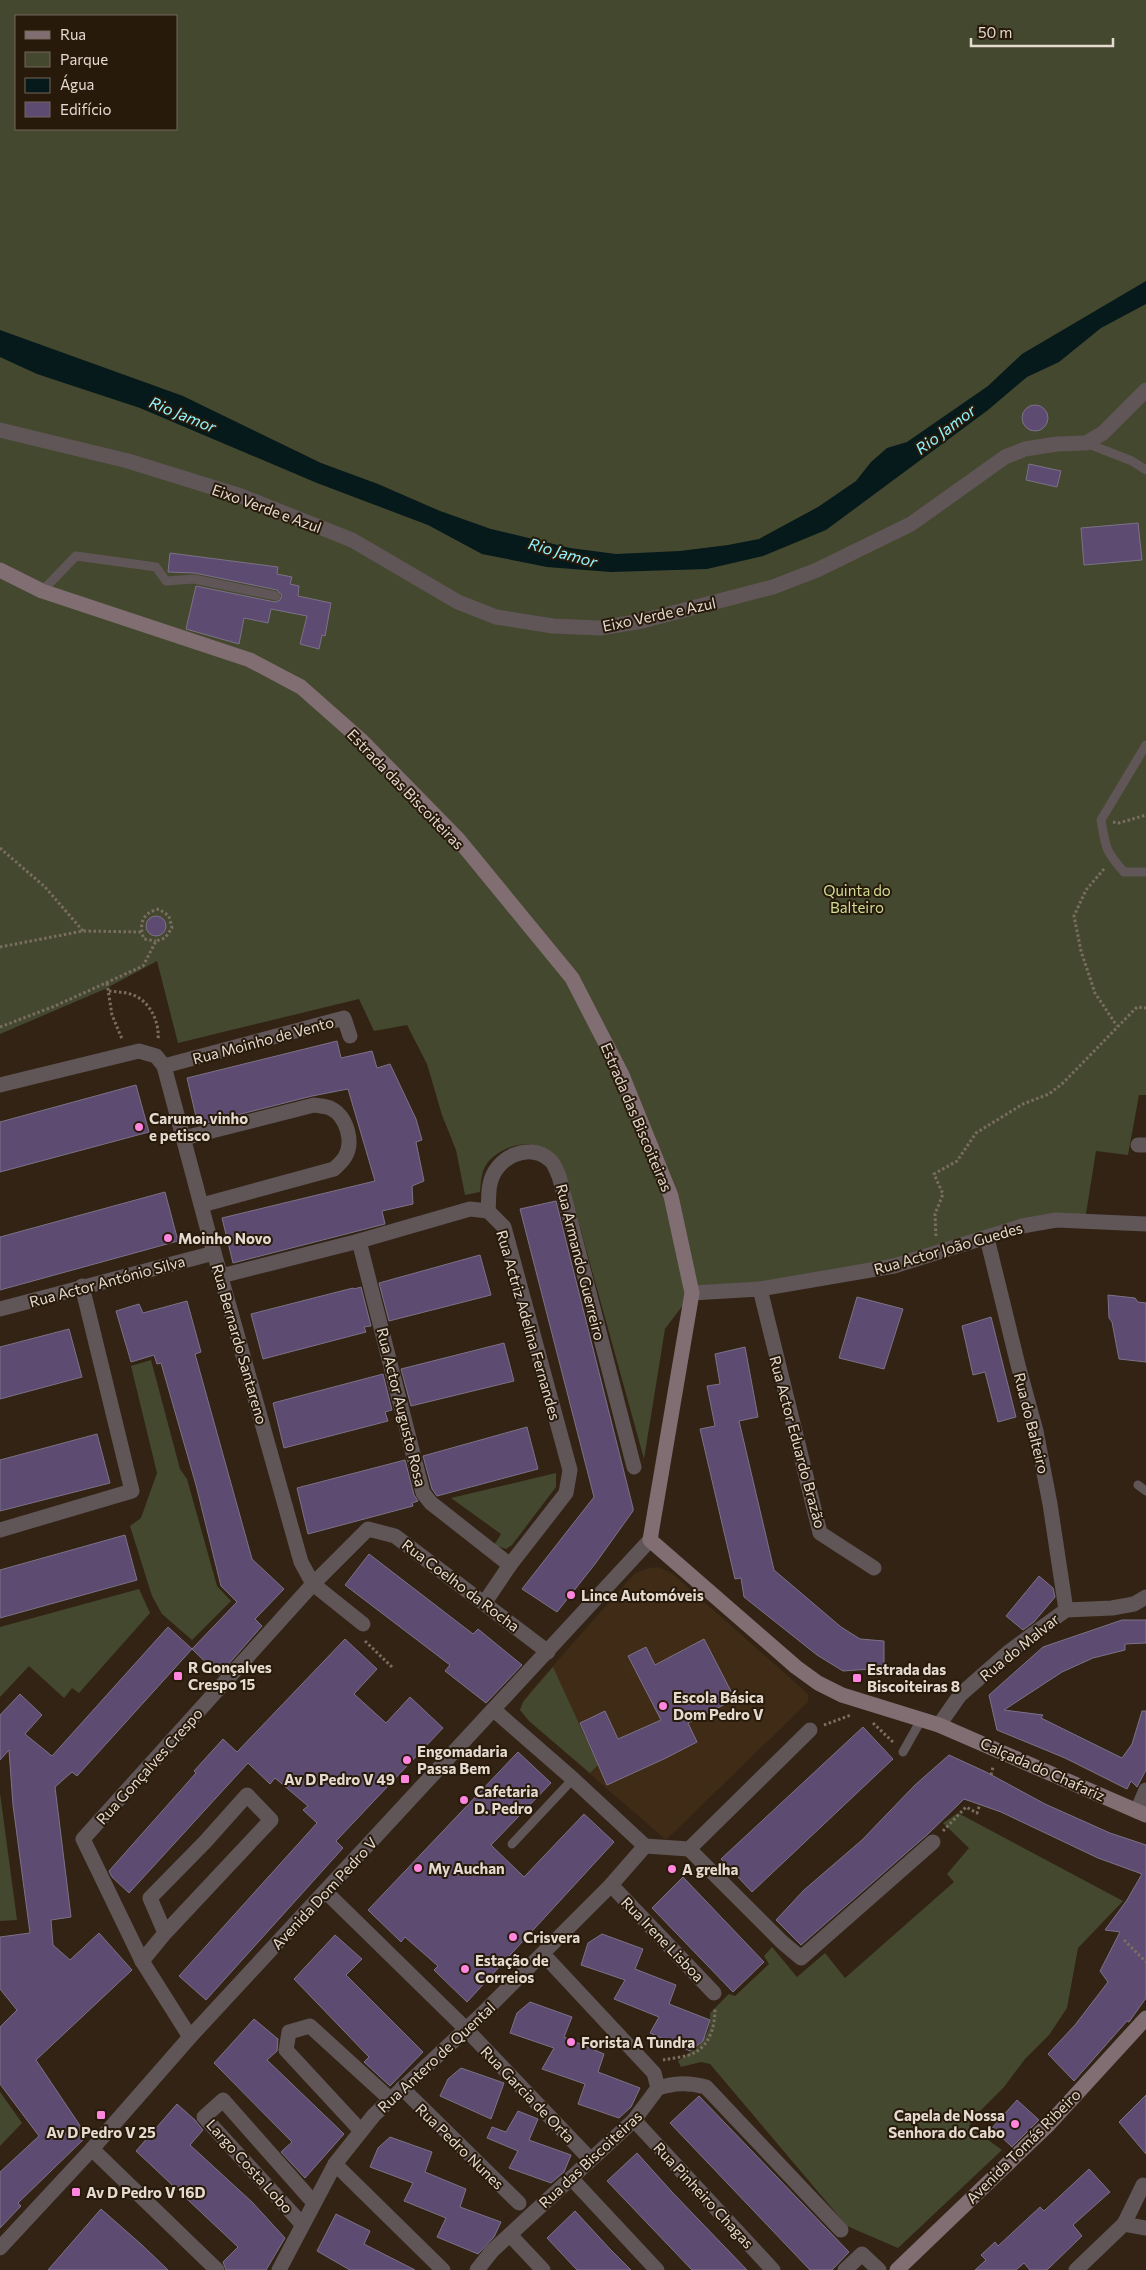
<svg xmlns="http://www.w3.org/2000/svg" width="1146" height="2270" viewBox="0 0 1146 2270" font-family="Commissioner,sans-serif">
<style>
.built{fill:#3f2b16}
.green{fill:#44482e;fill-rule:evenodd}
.water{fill:#06191b}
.building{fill:#5d4b71;stroke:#7c7288}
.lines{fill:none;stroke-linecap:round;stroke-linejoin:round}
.path{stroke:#7a6e61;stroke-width:3;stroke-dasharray:2.5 2.5;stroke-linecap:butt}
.lane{stroke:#605557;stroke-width:9}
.street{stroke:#605557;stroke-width:15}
.secondary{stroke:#806e72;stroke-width:15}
.poi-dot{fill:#ff85df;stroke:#281a0b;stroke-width:2}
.labels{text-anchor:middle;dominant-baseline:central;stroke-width:4;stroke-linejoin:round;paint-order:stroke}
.street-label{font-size:15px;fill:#e4dad0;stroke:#281a0b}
.park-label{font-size:15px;fill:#d1de96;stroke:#281a0b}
.poi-label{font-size:15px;font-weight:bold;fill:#e4dad0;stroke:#281a0b;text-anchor:start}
.water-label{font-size:16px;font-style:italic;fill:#91f4ff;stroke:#281a0b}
</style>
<rect width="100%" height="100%" fill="#322314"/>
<path class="built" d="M 658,1567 L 673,1574 L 808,1694 L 808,1702 L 666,1840 L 529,1721 L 520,1710 L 523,1702 L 529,1693 L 634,1574 L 649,1568 Z"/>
<g class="green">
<path d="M 0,0 L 1146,0 L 1146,1095 L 1139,1095 L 1128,1155 L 1096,1151 L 1085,1220 L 1056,1220 L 936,1254 L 692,1293 L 665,1329 L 644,1459 L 567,1180 C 561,1171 555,1158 547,1151 C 529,1137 501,1147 488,1162 C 481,1171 481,1182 480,1192 L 465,1195 L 456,1150 L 442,1115 L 427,1064 L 407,1025 L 374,1031 L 359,999 L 178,1043 L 157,961 L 105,989 L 0,1034 ZM 16,16 L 176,16 L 176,129 L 16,129 Z"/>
<path d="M 151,1360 L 180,1469 L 187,1479 L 217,1586 L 231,1601 L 192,1640 L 162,1614 L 152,1596 L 130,1526 L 141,1518 L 157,1473 L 131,1366 Z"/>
<path d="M 556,1473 L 556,1487 L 512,1545 L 506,1549 L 494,1545 L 501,1534 L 451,1498 Z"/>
<path d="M 139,1589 L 150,1613 L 79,1693 L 72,1688 L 64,1698 L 29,1666 L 0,1697 L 0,1627 Z"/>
<path d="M 553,1667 L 598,1765 L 590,1773 L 529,1721 L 520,1710 L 523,1702 Z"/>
<path d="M 0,1793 L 17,1920 L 0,1921 Z"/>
<path d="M 958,1813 L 1123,1901 L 1078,1948 L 1067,2008 L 1049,2035 L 1025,2059 L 1004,2087 L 978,2113 L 969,2126 L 1002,2150 L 898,2248 L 847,2226 L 710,2064 L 701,2062 L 681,2067 L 678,2061 C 697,2048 712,2038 710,2013 L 729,1994 L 735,1996 L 769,1964 L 764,1956 L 772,1947 L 797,1977 L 825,1953 L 845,1978 L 954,1882 L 947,1874 L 969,1848 L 943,1823 Z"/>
<path d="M 0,2092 L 22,2123 L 0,2146 Z"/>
</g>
<path class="water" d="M 1146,281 L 1146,304 L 1101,328 L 1059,362 L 1027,377 L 988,410 L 826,530 L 763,556 L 707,569 L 611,572 L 547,567 L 482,554 L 428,525 L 317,483 L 140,408 L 37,374 L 0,357 L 0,330 L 183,396 L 321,463 L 378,484 L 440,511 L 491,529 L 570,548 L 616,554 L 680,551 L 728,545 L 759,539 L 818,507 L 856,481 L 871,462 L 887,448 L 907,442 L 988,386 L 1022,354 Z"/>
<g class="building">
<circle cx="1035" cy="418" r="13"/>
<path d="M 1029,464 L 1061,471 L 1057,487 L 1026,480 Z"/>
<path d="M 1138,523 L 1142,560 L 1084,565 L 1081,528 Z"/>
<path d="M 170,553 L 278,567 L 277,574 L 292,577 L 290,584 L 299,586 L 298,596 L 331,603 L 325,636 L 322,635 L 319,649 L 300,644 L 307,616 L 271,609 L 268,623 L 244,618 L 239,644 L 186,629 L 196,586 L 275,602 L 280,600 L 282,595 L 277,590 L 195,573 L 168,572 Z"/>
<circle cx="156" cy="926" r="10"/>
<path d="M 337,1041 L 341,1058 L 372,1051 L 377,1068 L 390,1064 L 416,1119 L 422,1140 L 416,1142 L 424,1181 L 412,1186 L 413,1204 L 382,1211 L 385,1224 L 233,1263 L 222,1218 L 375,1181 L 348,1089 L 312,1096 L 198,1125 L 187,1078 Z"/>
<path d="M 136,1085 L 149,1132 L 0,1172 L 0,1122 Z"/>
<path d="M 165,1192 L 178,1241 L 0,1290 L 0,1237 Z"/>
<path d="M 556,1201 L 633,1508 L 633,1511 L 595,1564 L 557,1612 L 522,1589 L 594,1497 L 520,1209 Z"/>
<path d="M 480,1255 L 491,1295 L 389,1321 L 379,1283 Z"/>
<path d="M 361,1287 L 371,1326 L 364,1327 L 366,1332 L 263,1359 L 251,1314 L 353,1288 L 354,1289 Z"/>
<path d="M 1108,1295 L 1135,1298 L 1138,1302 L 1146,1303 L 1146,1362 L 1119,1359 L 1112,1322 L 1109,1318 Z"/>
<path d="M 857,1297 L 903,1309 L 884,1369 L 839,1358 Z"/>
<path d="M 187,1301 L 201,1352 L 195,1354 L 252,1559 L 284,1589 L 255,1619 L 262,1626 L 219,1675 L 192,1649 L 237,1602 L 221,1586 L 196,1485 L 161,1363 L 157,1364 L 154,1355 L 131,1362 L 116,1311 L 139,1304 L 143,1313 Z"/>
<path d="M 991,1317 L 1016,1417 L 998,1422 L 985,1372 L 973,1375 L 962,1326 Z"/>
<path d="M 69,1329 L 82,1377 L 0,1399 L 0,1347 Z"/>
<path d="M 504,1343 L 514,1381 L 411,1406 L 401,1369 Z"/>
<path d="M 745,1347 L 758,1417 L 739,1421 L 774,1570 L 841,1627 L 860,1639 L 884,1641 L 884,1668 L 843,1671 L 817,1655 L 744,1597 L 741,1578 L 735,1579 L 700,1429 L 715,1426 L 707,1386 L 720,1384 L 715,1354 Z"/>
<path d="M 383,1374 L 392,1410 L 385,1412 L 388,1421 L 284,1448 L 273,1403 Z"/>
<path d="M 527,1427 L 538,1469 L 437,1496 L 432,1489 L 423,1456 Z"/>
<path d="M 97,1434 L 110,1483 L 0,1511 L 0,1460 Z"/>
<path d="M 405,1460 L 414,1495 L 418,1501 L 412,1503 L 413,1506 L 308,1534 L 297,1488 Z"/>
<path d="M 125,1535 L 137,1580 L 0,1618 L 0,1570 Z"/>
<path d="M 369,1554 L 473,1634 L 478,1629 L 522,1665 L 486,1703 L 445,1671 L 450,1665 L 345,1585 Z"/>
<path d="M 1039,1576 L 1053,1588 L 1055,1597 L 1034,1622 L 1023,1630 L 1006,1616 Z"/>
<path d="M 1122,1620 L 1146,1620 L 1146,1643 L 1125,1644 L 1125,1650 L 1093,1658 L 1062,1672 L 1004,1710 L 1043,1715 L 1041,1718 L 1122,1758 L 1132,1744 L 1142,1711 L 1146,1711 L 1146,1770 L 1137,1787 L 1131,1781 L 1127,1789 L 1065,1758 L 997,1730 L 989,1695 L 1043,1647 Z"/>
<path d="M 168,1627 L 192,1649 L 77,1776 L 72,1772 L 55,1787 L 71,1917 L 51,1920 L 53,1945 L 70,1960 L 99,1933 L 132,1970 L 36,2060 L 87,2136 L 18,2203 L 21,2206 L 0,2228 L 0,2172 L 39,2136 L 0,2084 L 0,2027 L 17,2010 L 0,1989 L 0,1937 L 30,1933 L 13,1805 L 9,1750 L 0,1760 L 0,1715 L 20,1694 L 42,1715 L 25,1734 L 52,1756 Z"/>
<path d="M 345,1639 L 377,1669 L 354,1694 L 386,1723 L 410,1697 L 443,1728 L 336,1841 L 343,1848 L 206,2000 L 179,1976 L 317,1823 L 303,1810 L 308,1806 L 275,1778 L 270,1784 L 248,1763 L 129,1893 L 112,1877 L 109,1871 L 196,1773 L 194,1771 L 223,1739 L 237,1752 Z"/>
<path d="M 704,1639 L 735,1699 L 688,1723 L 697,1742 L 666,1758 L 607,1785 L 580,1723 L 605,1711 L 618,1739 L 661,1720 L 628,1656 L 646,1647 L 655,1665 Z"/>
<path d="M 863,1727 L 893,1759 L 752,1892 L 721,1859 Z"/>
<path d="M 518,1752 L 551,1783 L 491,1845 L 524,1877 L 584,1814 L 614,1842 L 467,2002 L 434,1970 L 438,1966 L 405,1937 L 401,1942 L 368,1910 Z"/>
<path d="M 949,1755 L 986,1772 L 1045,1804 L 1110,1833 L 1146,1845 L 1146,1998 L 1129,2022 L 1127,2021 L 1074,2081 L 1048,2054 L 1075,2025 L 1108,1982 L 1100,1971 L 1120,1932 L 1105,1930 L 1127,1900 L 1142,1874 L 1098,1858 L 1001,1812 L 964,1799 L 928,1834 L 801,1945 L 776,1920 L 804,1890 L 862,1840 L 915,1785 Z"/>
<path d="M 683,1877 L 764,1962 L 733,1992 L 652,1908 Z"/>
<path d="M 602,1934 L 643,1949 L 635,1969 L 676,1985 L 669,2004 L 710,2020 L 703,2041 L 690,2051 L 650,2033 L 659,2017 L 614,1999 L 625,1980 L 581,1965 L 588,1943 Z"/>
<path d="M 335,1935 L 362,1959 L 346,1975 L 423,2052 L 390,2086 L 364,2062 L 369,2057 L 294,1979 Z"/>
<path d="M 530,2002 L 572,2017 L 564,2037 L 604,2054 L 598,2072 L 640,2088 L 631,2107 L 619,2118 L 578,2104 L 585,2084 L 542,2069 L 554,2048 L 510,2033 L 517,2013 Z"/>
<path d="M 254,2019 L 278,2039 L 277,2051 L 267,2060 L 344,2134 L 305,2178 L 281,2152 L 292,2142 L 214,2063 Z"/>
<path d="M 461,2068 L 504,2083 L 491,2119 L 440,2096 L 448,2079 Z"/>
<path d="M 1146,2095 L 1146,2154 L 1119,2122 Z"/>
<path d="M 699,2096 L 849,2252 L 832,2270 L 810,2270 L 670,2123 Z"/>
<path d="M 1017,2100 L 1039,2120 L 1012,2147 L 992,2128 Z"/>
<path d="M 177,2104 L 195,2120 L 203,2130 L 190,2145 L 252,2202 L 285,2238 L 266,2270 L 226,2270 L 223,2262 L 238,2247 L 136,2151 Z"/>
<path d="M 518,2111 L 538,2119 L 529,2140 L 571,2155 L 564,2172 L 551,2183 L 509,2168 L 518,2151 L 487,2138 L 492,2127 L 506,2132 Z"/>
<path d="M 390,2137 L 432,2152 L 425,2172 L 466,2189 L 460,2207 L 501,2222 L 494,2237 L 478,2254 L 437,2237 L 446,2218 L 404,2201 L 413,2183 L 370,2167 L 378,2148 Z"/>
<path d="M 637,2153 L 672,2192 L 747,2270 L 692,2270 L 607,2181 Z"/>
<path d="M 1089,2169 L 1110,2192 L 1073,2225 L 1082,2236 L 1047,2270 L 1030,2270 L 1024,2263 L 1016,2270 L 975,2270 L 986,2260 L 981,2255 L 995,2242 L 998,2246 L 1040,2207 L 1044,2211 Z"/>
<path d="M 101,2209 L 142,2245 L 168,2270 L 48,2270 Z"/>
<path d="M 575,2211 L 610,2249 L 631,2270 L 577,2270 L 547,2238 Z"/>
<path d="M 336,2214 L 370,2231 L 364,2244 L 415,2270 L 350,2270 L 317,2251 Z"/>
</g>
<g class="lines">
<g class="path">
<path d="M 1113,822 L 1119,823 L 1146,815"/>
<path d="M 0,848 L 45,887 L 83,931"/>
<path d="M 1104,869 L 1086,890 L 1074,916 L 1081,951 L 1095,993 L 1117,1026"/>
<path d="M 0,947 L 83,931 L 141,932"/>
<path d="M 107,983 L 112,1015 L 122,1039"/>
<path d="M 109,991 C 117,992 126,992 133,995 C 150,1001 160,1023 158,1040"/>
<path d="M 0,1027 L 55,1006 L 143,966 L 156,941 L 165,938 L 172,928 L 169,916 L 159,909 C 143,912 138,924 144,939 L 156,941"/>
<path d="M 936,1236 L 935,1214 L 943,1194 L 934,1174 L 957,1161 L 976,1133 L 1023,1104 L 1049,1094 L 1063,1083 L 1137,1007 L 1146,1008"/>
<path d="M 365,1641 L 393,1668"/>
<path d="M 873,1723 L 894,1743"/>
<path d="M 824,1725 L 851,1715"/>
<path d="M 991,1775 L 993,1767"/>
<path d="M 943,1831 L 966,1807 L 977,1813 L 980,1804"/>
<path d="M 1124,1940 L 1146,1962"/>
<path d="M 663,2060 C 673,2058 686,2057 694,2053 C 711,2044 715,2025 715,2008"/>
</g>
<g class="lane">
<path d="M 1086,443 L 1132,461 L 1146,470"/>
<path d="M 42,591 L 76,556 L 156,567 L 166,581 L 194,579 L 276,596"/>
<path d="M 1146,745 L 1101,820 C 1106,849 1105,850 1124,872 L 1146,872"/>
<path d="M 1138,1485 L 1146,1491"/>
<path d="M 903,1752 L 921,1720"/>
<path d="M 512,1844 L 573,1779"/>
</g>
<g class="street">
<path d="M 0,430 L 128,461 L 241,496 L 352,540 L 458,602 L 496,617 L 553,626 L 600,628 L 642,621 L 773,587 L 817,570 L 911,524 L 1005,457 L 1025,449 L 1057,444 L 1086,443 L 1103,433 L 1146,390"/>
<path d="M 164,1066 L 344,1018 L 350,1036"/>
<path d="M 0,1085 L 139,1051 L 156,1056 L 164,1066 L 208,1231 L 301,1562 L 313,1584 L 363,1624"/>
<path d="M 184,1138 L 314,1105 C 319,1106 325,1106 330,1108 C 347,1116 354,1142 345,1157 C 342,1162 337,1166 334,1169 L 202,1205"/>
<path d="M 1138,1145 L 1146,1145"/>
<path d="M 488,1211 C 489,1202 488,1192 490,1184 C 495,1158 528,1141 550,1160 C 554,1163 557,1172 559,1176 L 634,1467"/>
<path d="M 987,1238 L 1018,1365 L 1036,1431 L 1050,1504 L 1066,1610"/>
<path d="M 359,1241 L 423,1493 L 431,1503 L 510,1565"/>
<path d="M 221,1276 L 359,1241 L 470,1209 L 488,1211 L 504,1227 L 570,1470 L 566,1493 L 510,1565 L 485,1602"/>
<path d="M 760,1289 L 820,1533 L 874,1568"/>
<path d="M 692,1293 L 760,1289 L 894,1266 L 1022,1226 L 1056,1220 L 1146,1224"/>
<path d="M 0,1309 L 214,1253"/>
<path d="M 0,1530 L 132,1491 L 82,1286"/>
<path d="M 494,1710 L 573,1779 L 645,1846"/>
<path d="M 939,1725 L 960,1695 L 1010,1651 L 1066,1610 L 1112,1608 L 1134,1604 L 1146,1597"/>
<path d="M 1137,1811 L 1146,1790"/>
<path d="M 645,1846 L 689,1849 L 810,1730"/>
<path d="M 689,1849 L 782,1942 L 801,1958 L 933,1842"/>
<path d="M 611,1885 L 714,1993"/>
<path d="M 326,1892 L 466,2029 L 590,2159"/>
<path d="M 142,1961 L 165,1933 L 271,1820 L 247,1795 L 205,1842 L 150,1898 L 165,1933"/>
<path d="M 190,2037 L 142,1961 L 83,1839 L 313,1584 L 368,1529 L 395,1536 L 548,1652"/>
<path d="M 402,2088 L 519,2203"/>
<path d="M 658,2088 C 675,2083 688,2082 706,2087 L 841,2230"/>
<path d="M 634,2120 L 773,2270"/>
<path d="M 361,2131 L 286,2050 L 289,2032 L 310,2026 L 390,2099"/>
<path d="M 92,2149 L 217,2270"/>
<path d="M 335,2164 L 443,2270"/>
<path d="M 571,2178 L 657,2270"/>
<path d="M 302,2224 L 204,2117 L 223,2100 L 314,2203"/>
<path d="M 1124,2224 L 1146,2228"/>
<path d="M 510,2235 L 543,2270"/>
<path d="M 0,2248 L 92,2149 L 190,2037 L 650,1540"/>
<path d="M 279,2270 L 335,2164 L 374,2115 L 479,2017 L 611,1885 L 645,1846"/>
<path d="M 477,2270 L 492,2251 L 634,2120 L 658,2088 L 654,2073 L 543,1954"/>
<path d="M 845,2270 L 862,2254 L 879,2270"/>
<path d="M 1076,2270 L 1124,2224 L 1143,2185 L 1146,2187"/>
</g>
<g class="secondary">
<path d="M 0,570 L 42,591 L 250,660 L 301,687 L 361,740 L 458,839 L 572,978 L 622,1075 L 671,1196 L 692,1293 L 650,1540 L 796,1667 L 818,1683 L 842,1695 L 939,1725 L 1146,1815"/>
<path d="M 897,2270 L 1049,2124 L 1146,2018"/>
</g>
</g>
<g class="poi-dot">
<circle cx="139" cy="1127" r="5"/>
<circle cx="168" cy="1238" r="5"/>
<circle cx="571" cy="1595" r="5"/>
<rect x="173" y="1671" width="10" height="10" rx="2.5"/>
<rect x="852" y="1673" width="10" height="10" rx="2.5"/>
<circle cx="663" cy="1706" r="5"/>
<circle cx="407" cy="1760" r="5"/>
<rect x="400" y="1774" width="10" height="10" rx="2.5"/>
<circle cx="464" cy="1800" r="5"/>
<circle cx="418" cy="1868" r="5"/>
<circle cx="672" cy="1869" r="5"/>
<circle cx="513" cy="1937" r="5"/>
<circle cx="465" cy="1969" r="5"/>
<circle cx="571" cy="2042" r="5"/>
<rect x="96" y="2110" width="10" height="10" rx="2.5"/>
<circle cx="1015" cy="2124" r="5"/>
<rect x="71" y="2187" width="10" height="10" rx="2.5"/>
</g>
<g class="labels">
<g class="street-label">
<text transform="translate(267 508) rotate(20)">Eixo Verde e Azul</text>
<text transform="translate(659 614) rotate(-12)">Eixo Verde e Azul</text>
<text transform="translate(406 789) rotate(46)">Estrada das Biscoiteiras</text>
<text transform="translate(263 1040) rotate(-15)">Rua Moinho de Vento</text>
<text transform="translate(637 1117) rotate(67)">Estrada das Biscoiteiras</text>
<text transform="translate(948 1248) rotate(-16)">Rua Actor João Guedes</text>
<text transform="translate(581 1262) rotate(76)">Rua Armando Guerreiro</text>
<text transform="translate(107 1281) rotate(-15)">Rua Actor António Silva</text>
<text transform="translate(529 1325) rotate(74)">Rua Actriz Adelina Fernandes</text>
<text transform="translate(240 1344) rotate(74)">Rua Bernardo Santareno</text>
<text transform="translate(402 1407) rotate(76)">Rua Actor Augusto Rosa</text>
<text transform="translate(1032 1423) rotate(76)">Rua do Balteiro</text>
<text transform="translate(798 1442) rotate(75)">Rua Actor Eduardo Brazão</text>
<text transform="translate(461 1585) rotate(37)">Rua Coelho da Rocha</text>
<text transform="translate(1019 1647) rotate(-39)">Rua do Malvar</text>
<text transform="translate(149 1766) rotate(-48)">Rua Gonçalves Crespo</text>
<text transform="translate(1043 1769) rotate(24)">Calçada do Chafariz</text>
<text transform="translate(324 1893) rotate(-47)">Avenida Dom Pedro V</text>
<text transform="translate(663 1939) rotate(46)">Rua Irene Lisboa</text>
<text transform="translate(436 2057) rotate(-43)">Rua Antero de Quental</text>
<text transform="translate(528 2094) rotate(46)">Rua Garcia de Orta</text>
<text transform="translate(460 2146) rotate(44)">Rua Pedro Nunes</text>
<text transform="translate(1023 2146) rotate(-45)">Avenida Tomás Ribeiro</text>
<text transform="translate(590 2159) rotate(-43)">Rua das Biscoiteiras</text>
<text transform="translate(250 2166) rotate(48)">Largo Costa Lobo</text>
<text transform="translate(704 2195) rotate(47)">Rua Pinheiro Chagas</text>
</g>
<g class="park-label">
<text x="857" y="890">Quinta do<tspan x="857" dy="17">Balteiro</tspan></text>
</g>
<g class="poi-label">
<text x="149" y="1118">Caruma, vinho<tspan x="149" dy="17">e petisco</tspan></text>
<text x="178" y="1238">Moinho Novo</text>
<text x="581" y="1595">Lince Automóveis</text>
<text x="188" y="1667">R Gonçalves<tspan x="188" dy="17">Crespo 15</tspan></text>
<text x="867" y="1669">Estrada das<tspan x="867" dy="17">Biscoiteiras 8</tspan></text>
<text x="673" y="1697">Escola Básica<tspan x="673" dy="17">Dom Pedro V</tspan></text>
<text x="417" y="1751">Engomadaria<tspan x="417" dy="17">Passa Bem</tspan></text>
<text x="395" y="1779" text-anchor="end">Av D Pedro V 49</text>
<text x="474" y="1791">Cafetaria<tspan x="474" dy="17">D. Pedro</tspan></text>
<text x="428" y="1868">My Auchan</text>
<text x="682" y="1869">A grelha</text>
<text x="523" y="1937">Crisvera</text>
<text x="475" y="1960">Estação de<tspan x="475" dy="17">Correios</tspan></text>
<text x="581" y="2042">Forista A Tundra</text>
<text x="1005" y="2115" text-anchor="end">Capela de Nossa<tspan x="1005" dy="17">Senhora do Cabo</tspan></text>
<text x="101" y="2132" text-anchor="middle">Av D Pedro V 25</text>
<text x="86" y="2192">Av D Pedro V 16D</text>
</g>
<g class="water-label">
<text transform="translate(183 414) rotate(22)">Rio Jamor</text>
<text transform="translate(945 429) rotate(-37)">Rio Jamor</text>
<text transform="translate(563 552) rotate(16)">Rio Jamor</text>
</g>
</g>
<rect x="15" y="15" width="162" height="115" fill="#281a0b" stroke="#73675a"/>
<rect x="25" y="31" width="25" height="8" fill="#806e72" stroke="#73675a"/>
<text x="60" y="40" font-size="15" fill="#e4dad0">Rua</text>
<rect x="25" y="52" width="25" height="15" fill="#44482e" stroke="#73675a"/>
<text x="60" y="65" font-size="15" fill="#e4dad0">Parque</text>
<rect x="25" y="78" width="25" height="15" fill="#06191b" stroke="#73675a"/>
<text x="60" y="90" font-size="15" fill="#e4dad0">Água</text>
<rect x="25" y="102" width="25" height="15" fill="#5d4b71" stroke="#73675a"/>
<text x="60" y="115" font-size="15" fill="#e4dad0">Edifício</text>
<path d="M971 38v8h142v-8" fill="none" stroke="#e4dad0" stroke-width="2.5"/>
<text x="978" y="38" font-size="15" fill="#e4dad0" stroke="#281a0b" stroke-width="4" paint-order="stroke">50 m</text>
</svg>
